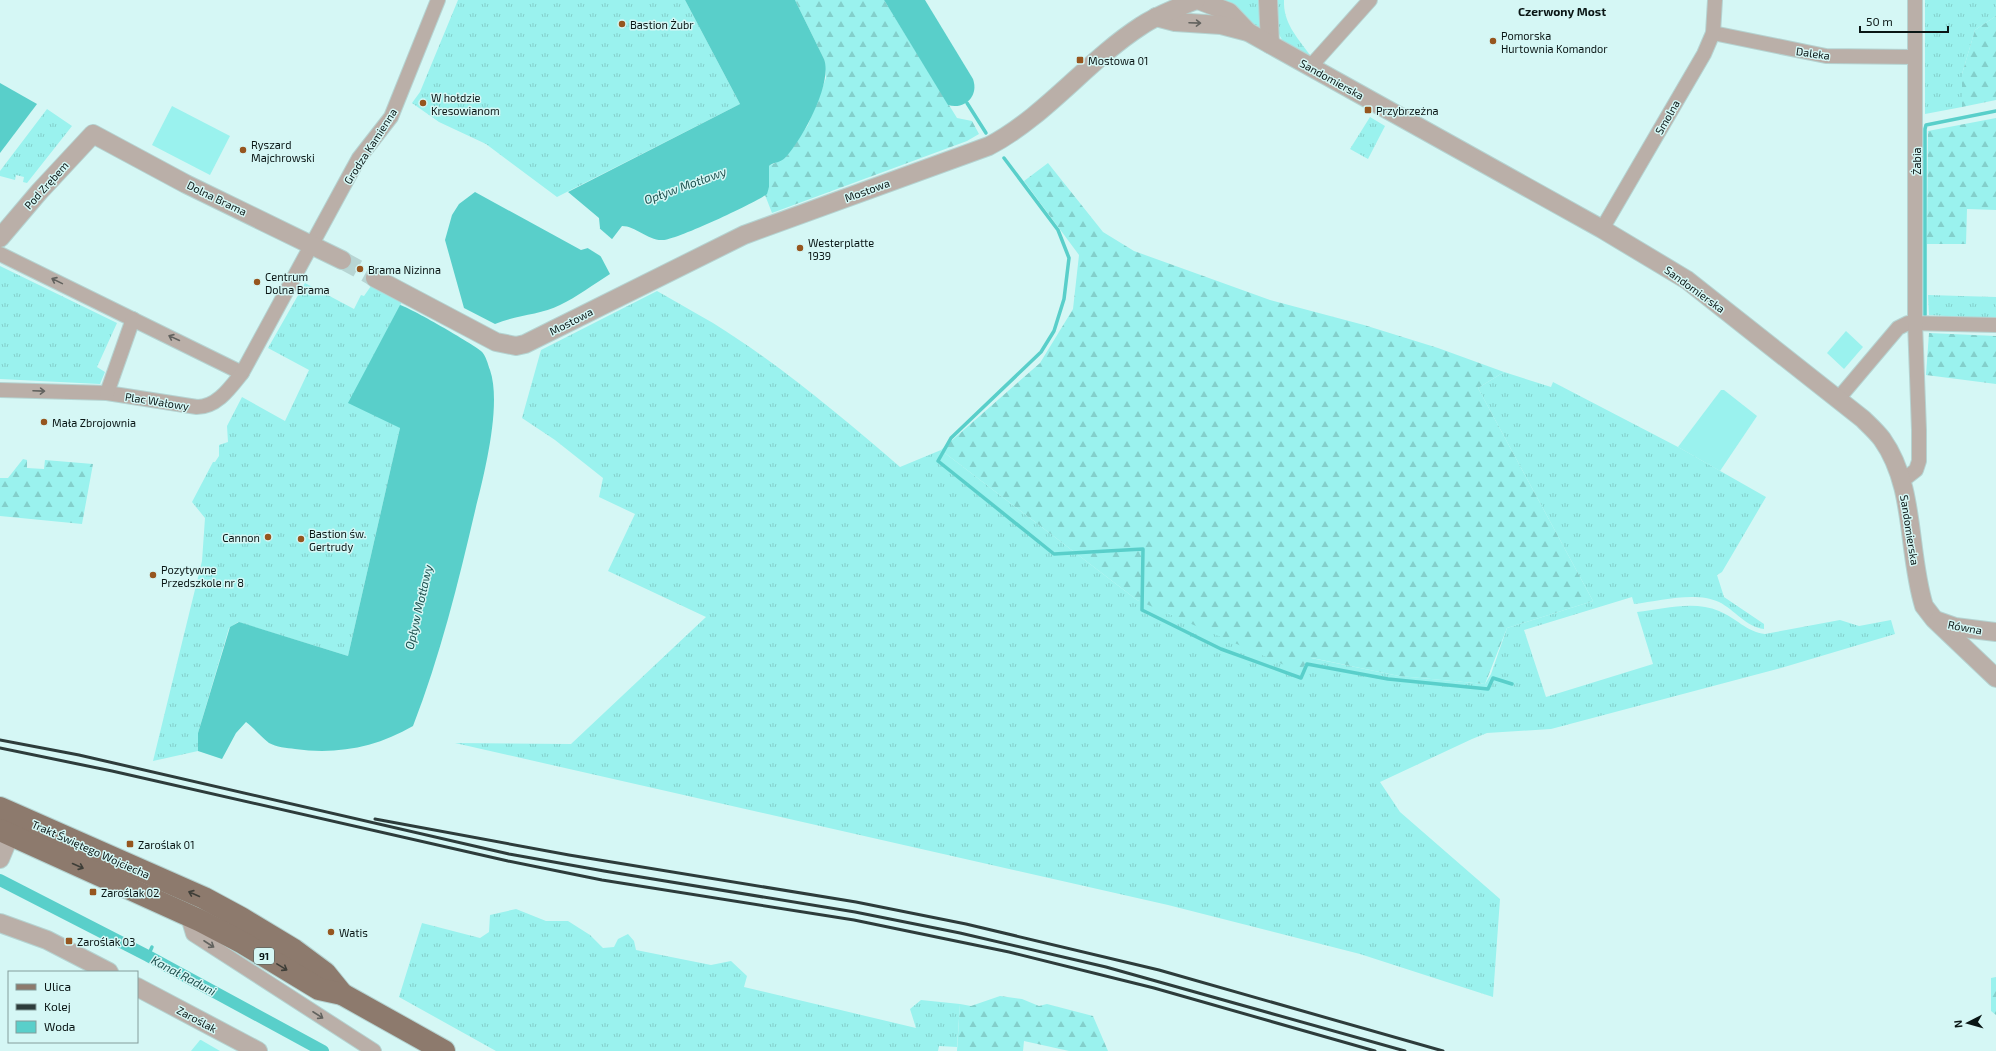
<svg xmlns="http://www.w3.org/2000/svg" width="1996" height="1051" viewBox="0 0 1996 1051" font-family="'Exo 2',sans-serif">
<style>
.grass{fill:url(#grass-tufts)}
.forest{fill:url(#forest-firs)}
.garden{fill:#9af2ee}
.water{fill:#59cfca}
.pier{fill:#d5f7f5}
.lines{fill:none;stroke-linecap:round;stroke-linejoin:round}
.stream{stroke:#59cfca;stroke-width:3.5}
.canal{stroke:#59cfca;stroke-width:12}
.tertiary-tunnel{stroke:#b7d5d3;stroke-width:18;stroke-dasharray:18 9;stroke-linecap:butt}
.minor-casing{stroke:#b5d3d1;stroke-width:16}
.tertiary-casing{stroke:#b5d3d1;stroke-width:20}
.primary-casing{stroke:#b5d3d1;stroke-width:24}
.minor{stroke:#baafa8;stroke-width:14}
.tertiary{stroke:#baafa8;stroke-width:18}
.primary{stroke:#8d7a6d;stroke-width:22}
.rail{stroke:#2d3c3b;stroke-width:3}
.oneway{stroke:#62625e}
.oneway2{stroke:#3e3e38}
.poi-dot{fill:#96561f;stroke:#d5f7f5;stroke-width:1.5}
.labels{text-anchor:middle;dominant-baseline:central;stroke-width:3;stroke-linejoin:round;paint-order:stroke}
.shield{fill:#d5f7f5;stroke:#475a58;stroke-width:1}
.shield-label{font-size:10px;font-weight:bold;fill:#0a1615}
.poi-label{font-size:11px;fill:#0a1615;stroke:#d5f7f5;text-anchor:start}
.street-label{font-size:11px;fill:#0a1615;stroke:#d5f7f5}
.neighbourhood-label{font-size:12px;font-weight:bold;fill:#0a1615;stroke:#d5f7f5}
.water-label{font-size:12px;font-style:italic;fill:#1c4f4d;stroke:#d5f7f5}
</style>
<defs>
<pattern id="grass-tufts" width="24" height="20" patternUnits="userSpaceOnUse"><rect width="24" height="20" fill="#9af2ee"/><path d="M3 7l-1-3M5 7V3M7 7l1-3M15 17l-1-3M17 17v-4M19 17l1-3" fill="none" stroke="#83cfcb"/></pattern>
<pattern id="forest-firs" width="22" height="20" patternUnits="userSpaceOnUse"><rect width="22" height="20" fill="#9af2ee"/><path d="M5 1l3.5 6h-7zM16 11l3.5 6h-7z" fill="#83cfcb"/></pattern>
</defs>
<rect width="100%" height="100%" fill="#d5f7f5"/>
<g class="grass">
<path d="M 458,0 L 685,0 L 740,104 L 557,197 L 486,144 L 439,122 L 412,103 L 420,92 Z"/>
<path d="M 1214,0 L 1262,0 L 1261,29 L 1234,9 Z"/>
<path d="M 1274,0 L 1284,0 C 1283,23 1297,37 1310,55 C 1303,54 1298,52 1292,48 C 1274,39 1276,18 1274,0 Z"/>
<path d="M 1925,0 L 1996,0 L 1996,16 L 1975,30 L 1962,74 L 1962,107 L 1925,114 Z"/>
<path d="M 47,109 L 72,126 L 27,183 L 23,182 L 24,177 L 16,175 L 15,180 L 0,176 L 0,171 Z"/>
<path d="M 1370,117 L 1385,126 L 1368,159 L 1350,149 Z"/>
<path d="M 0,266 L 117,323 L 97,367 L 105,372 L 100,384 L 0,379 Z"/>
<path d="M 305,283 L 354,309 L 361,295 L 364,296 L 371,286 L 402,302 L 358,386 L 400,428 L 348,656 L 238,622 L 229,628 L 198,733 L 198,751 L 153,761 L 202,561 L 205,518 L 192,502 L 213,462 L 215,462 L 219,456 L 219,445 L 228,442 L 227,426 L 242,397 L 285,421 L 309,370 L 268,348 Z"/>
<path d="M 657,291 C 676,302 694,312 713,323 C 779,364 841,416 900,467 L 941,450 L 1137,600 L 1311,658 L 1399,676 L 1485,684 L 1491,674 L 1507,628 L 1593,601 L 1478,388 L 1504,372 L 1551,387 L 1553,382 L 1678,447 L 1766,497 L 1722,572 L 1717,575 L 1724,597 L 1764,624 L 1764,629 C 1746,627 1735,610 1719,602 C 1695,591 1660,601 1634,604 L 1632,597 L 1524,630 L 1546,697 L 1653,664 L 1637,612 C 1663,609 1694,600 1719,611 C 1736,618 1747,632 1765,634 L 1840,620 L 1859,626 L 1891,620 L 1895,634 L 1781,668 L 1551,729 L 1487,733 L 1472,739 L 1380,782 L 1400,812 L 1500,899 L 1493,997 L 1360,954 L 1168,905 L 455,743 L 571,744 L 706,617 L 608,571 L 635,514 L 599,497 L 603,478 L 555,440 L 522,418 L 541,350 Z"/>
<path d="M 1928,295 L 1996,297 L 1996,319 L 1929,315 Z"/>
<path d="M 516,909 L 546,921 L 568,921 L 590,935 L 603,948 L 614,947 L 618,939 L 628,934 L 634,941 L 636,950 L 711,965 L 731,961 L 747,976 L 744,987 L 916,1028 L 910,1009 L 921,1000 L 960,1004 L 957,1047 L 939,1046 L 938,1051 L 496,1051 L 399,997 L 422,923 L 480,938 L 489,932 L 490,915 Z"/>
</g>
<g class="forest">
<path d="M 795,0 L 884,0 L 957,118 L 972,121 L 979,134 L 967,141 L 772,213 L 765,195 L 769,187 L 769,166 L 785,158 L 808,125 L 826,78 L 824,59 Z"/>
<path d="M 1996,16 L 1996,100 L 1962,107 L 1962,74 L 1975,30 Z"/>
<path d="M 1996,118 L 1996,210 L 1967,209 L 1966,244 L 1927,244 L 1928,131 Z"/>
<path d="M 1048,163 L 1103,232 L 1134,251 L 1270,300 L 1364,325 L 1438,348 L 1504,372 L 1478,388 L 1593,601 L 1507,628 L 1485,684 L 1399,676 L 1312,658 L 1298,671 L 1137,600 L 941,450 L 1040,363 L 1073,309 L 1079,255 L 1024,181 Z"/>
<path d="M 1929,333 L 1996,336 L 1996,384 L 1926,375 Z"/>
<path d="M 23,459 L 27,460 L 27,468 L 44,469 L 45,460 L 93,464 L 82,524 L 0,516 L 0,478 L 8,478 Z"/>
<path d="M 1996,977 L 1996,1015 L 1991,1011 L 1991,978 Z"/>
<path d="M 1000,996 L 1022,999 L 1039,1006 L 1047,1004 L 1093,1016 L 1108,1051 L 1069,1051 L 1024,1041 L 1023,1051 L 957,1051 L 960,1004 L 971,1006 Z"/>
</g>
<g class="garden">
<path d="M 172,106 L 230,136 L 210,175 L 152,145 Z"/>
<path d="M 1846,331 L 1863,347 L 1844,369 L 1827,353 Z"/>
<path d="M 1721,390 L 1724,390 L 1757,416 L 1720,471 L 1678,447 Z"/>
<path d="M 200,1040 L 201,1040 L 220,1051 L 191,1051 Z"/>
</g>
<g class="water">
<path d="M 685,0 L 795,0 L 824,59 C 833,83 802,140 785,158 C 780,163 773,162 769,166 L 769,187 L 767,194 C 755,203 676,240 663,240 C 648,241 636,226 622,226 L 600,255 L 610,274 C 594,284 577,297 560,305 C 540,315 516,315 495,324 L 464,308 L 445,240 L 452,215 L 459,204 L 475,192 L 581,250 L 588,248 L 600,228 L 599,218 L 568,192 L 740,104 Z"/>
<path d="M 884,0 L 925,0 L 973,79 C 979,96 965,110 948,105 Z"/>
<path d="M 0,83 L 37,104 L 0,153 Z"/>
<path d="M 400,305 C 409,307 473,344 481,351 C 486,355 488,365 490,370 C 502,405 484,475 475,511 C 458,584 440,656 413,726 C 377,747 337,755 295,749 C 287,748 276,747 269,743 C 261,737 254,728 246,722 L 236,733 L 222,759 L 198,751 L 198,733 L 230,627 L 239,622 L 348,656 L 400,428 L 348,403 Z"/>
</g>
<path class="pier" d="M 598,227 L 613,240 L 602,257 L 586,247 Z"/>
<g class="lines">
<g class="stream">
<path d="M 967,103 L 986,133"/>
<path d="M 1004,158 L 1058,230 L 1069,258 L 1064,299 L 1054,331 L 1041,352 L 951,438 L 938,461 L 1054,554 L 1143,549 L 1142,610 L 1221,649 L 1301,678 L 1307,664 L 1388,679 L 1488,689 L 1493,678 L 1512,684"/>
<path d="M 1925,315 L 1925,129 L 1926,125 L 1996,111"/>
<path d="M 148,956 L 152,947"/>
</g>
<path class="canal" d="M 0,880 L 148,956 L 323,1051"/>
<path class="tertiary-tunnel" d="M 342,260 L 375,278"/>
<defs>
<g id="minor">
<path d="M 1713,33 L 1826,56 L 1915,57"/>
<path d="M 1310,67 L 1370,0"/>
<path d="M 1602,229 L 1704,54 L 1713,33 L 1715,0"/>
<path d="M 0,254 L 242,373"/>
<path d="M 0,390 L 107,393 L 197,407 C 217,407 230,388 242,373 L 349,176 L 359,158 L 391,117 L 438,0"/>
<path d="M 107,393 L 133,319"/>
<path d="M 1838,399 L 1898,328 L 1908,323 L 1996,325"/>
<path d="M 1902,481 L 1916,470 L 1919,461 L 1919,430 L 1915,322 L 1915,0"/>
<path d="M 187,914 L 193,934 L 374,1051"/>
</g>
<g id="tertiary">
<path d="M 1198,0 L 1229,12 L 1248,32"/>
<path d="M 1268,0 L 1270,44"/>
<path d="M 1156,17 L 1175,22 L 1221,25 L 1248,32 L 1602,229 L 1687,280 L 1863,419 C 1869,425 1876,431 1882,439 C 1916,487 1907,551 1924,606 L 1934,619 L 1996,678"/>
<path d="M 0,238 L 39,192 L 93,134 L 186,184 L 342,260"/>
<path d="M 375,278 L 496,342 L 516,346 L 525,344 L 744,235 L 989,146 C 1046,116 1087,61 1141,26 C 1157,15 1177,8 1196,0"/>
<path d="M 1938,621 L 1955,627 L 1996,632"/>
<path d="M 0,859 L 15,823"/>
<path d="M 0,923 L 47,940 L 109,972"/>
<path d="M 137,987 L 258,1051"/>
</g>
<g id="primary">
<path d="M 0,808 L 204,898 L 241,918 L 294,950 L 325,973 L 342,994"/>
<path d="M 0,830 L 201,921 L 243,943 L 319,989 L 342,994 L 444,1051"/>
</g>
</defs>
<use href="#minor" class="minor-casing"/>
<use href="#tertiary" class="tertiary-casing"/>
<use href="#primary" class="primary-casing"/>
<use href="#minor" class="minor"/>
<use href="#tertiary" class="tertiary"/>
<use href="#primary" class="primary"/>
<g class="rail">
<path d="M 0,740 L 79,755 L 509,854 L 604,871 L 855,912 L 960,933 L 1106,967 L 1405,1051"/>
<path d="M 0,748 L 112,771 L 508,861 L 602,880 L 854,920 L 1009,952 L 1154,988 L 1375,1051"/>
<path d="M 375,819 L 569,855 L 856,902 L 966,924 L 1159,970 L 1443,1051"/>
</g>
</g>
<defs><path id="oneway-shaft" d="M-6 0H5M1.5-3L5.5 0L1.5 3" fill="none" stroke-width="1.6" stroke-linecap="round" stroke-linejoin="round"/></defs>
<g class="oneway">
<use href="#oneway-shaft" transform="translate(1195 23) rotate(2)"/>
<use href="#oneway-shaft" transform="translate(57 281) rotate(-154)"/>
<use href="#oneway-shaft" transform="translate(174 338) rotate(-155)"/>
<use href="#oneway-shaft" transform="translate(39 391) rotate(2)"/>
<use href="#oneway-shaft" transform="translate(209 944) rotate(33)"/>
<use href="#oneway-shaft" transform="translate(318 1015) rotate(33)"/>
</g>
<g class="oneway2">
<use href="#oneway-shaft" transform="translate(78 866) rotate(24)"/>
<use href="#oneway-shaft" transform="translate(194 894) rotate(-156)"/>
<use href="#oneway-shaft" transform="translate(282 967) rotate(31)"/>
</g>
<g class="poi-dot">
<circle cx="622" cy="24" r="4"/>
<circle cx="1493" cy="41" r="4"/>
<rect x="1076" y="56" width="8" height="8" rx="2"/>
<circle cx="423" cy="103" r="4"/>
<rect x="1364" y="106" width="8" height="8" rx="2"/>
<circle cx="243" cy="150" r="4"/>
<circle cx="800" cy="248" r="4"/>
<circle cx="360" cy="269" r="4"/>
<circle cx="257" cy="282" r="4"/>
<circle cx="44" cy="422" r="4"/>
<circle cx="268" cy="537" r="4"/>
<circle cx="301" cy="539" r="4"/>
<circle cx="153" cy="575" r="4"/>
<rect x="126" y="840" width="8" height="8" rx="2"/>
<rect x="89" y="888" width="8" height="8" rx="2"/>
<circle cx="331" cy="932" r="4"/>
<rect x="65" y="937" width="8" height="8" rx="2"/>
</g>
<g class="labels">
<rect class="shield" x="254" y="948" width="20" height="16" rx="3"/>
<g class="shield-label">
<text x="264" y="956">91</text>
</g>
<g class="poi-label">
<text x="630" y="24">Bastion Żubr</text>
<text x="1501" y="35">Pomorska<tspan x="1501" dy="13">Hurtownia Komandor</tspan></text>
<text x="1088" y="60">Mostowa 01</text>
<text x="431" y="97">W hołdzie<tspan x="431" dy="13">Kresowianom</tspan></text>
<text x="1376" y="110">Przybrzeżna</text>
<text x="251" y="144">Ryszard<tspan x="251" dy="13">Majchrowski</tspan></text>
<text x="808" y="242">Westerplatte<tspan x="808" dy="13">1939</tspan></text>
<text x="368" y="269">Brama Nizinna</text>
<text x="265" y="276">Centrum<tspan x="265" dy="13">Dolna Brama</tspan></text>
<text x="52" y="422">Mała Zbrojownia</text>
<text x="309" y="533">Bastion św.<tspan x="309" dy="13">Gertrudy</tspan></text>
<text x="260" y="537" text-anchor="end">Cannon</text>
<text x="161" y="569">Pozytywne<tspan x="161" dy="13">Przedszkole nr 8</tspan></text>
<text x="138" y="844">Zaroślak 01</text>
<text x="101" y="892">Zaroślak 02</text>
<text x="339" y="932">Watis</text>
<text x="77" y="941">Zaroślak 03</text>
</g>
<g class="street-label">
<text transform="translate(1813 53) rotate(8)">Daleka</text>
<text transform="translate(1332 79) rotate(29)">Sandomierska</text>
<text transform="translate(1667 117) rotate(-60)">Smolna</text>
<text transform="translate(370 146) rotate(-57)">Grodza Kamienna</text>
<text transform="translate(1916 161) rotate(-90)">Żabia</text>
<text transform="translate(46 185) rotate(-48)">Pod Zrębem</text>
<text transform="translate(867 190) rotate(-20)">Mostowa</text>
<text transform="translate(217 198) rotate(26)">Dolna Brama</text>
<text transform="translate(1695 289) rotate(36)">Sandomierska</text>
<text transform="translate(571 321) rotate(-27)">Mostowa</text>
<text transform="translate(157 401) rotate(9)">Plac Wałowy</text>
<text transform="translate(1910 530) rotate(81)">Sandomierska</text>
<text transform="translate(1965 627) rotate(11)">Równa</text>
<text transform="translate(91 849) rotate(24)">Trakt Świętego Wojciecha</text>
<text transform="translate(197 1019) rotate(28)">Zaroślak</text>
</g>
<g class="neighbourhood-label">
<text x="1562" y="11">Czerwony Most</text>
</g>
<g class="water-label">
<text transform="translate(685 185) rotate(-20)">Opływ Motławy</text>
<text transform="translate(418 607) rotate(-77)">Opływ Motławy</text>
<text transform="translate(184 975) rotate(28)">Kanał Raduni</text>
</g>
</g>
<rect x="8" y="971" width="130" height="72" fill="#d5f7f5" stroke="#849d9b"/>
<rect x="16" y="984" width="20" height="6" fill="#8d7a6d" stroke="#849d9b"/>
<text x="44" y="991" font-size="12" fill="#0a1615">Ulica</text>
<rect x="16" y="1004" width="20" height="6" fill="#2d3c3b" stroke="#849d9b"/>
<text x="44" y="1011" font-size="12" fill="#0a1615">Kolej</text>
<rect x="16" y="1021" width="20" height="12" fill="#59cfca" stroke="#849d9b"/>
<text x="44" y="1031" font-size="12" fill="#0a1615">Woda</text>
<g transform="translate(1968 1023) rotate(264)" stroke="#d5f7f5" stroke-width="3" paint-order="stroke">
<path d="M0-3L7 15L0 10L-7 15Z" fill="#0a1615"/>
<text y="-6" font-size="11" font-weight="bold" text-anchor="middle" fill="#0a1615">N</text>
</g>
<path d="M1860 26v6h88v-6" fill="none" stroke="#0a1615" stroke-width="2"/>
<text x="1866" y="26" font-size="12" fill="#0a1615" stroke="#d5f7f5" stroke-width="3" paint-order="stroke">50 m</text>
</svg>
